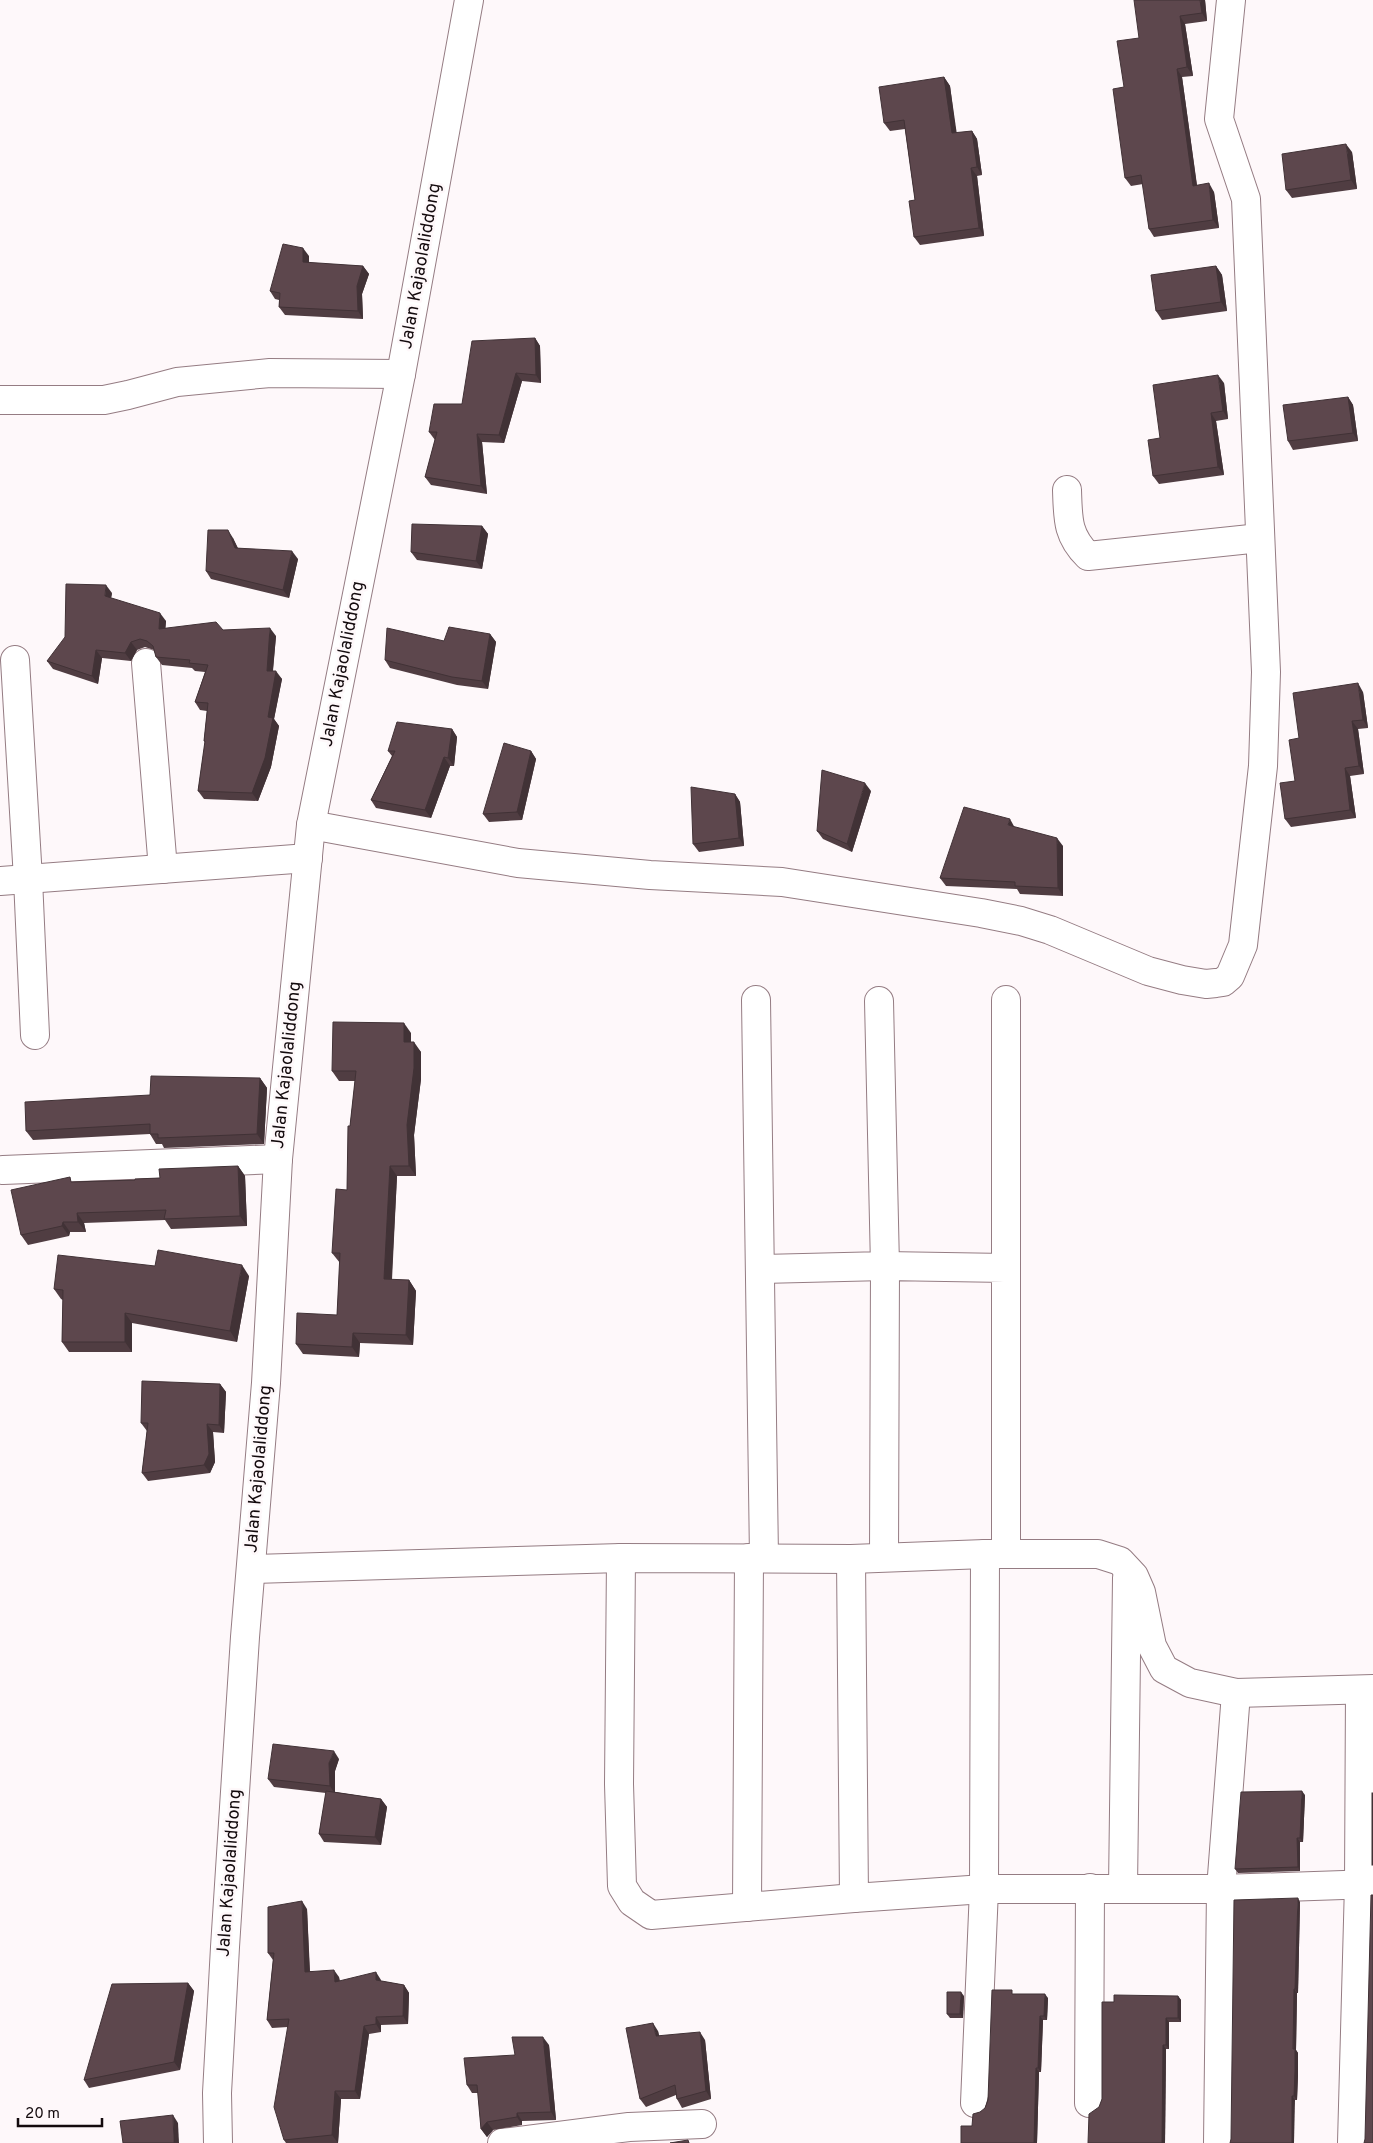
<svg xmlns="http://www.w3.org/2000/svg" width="1373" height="2143" viewBox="0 0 1373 2143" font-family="Overpass,sans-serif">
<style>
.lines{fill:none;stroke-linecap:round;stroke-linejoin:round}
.minor-casing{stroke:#957c83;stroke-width:30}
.minor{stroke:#fff;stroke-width:28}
.wall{fill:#503d42}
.shaded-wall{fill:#413236}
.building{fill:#5d474d;stroke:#413236}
.labels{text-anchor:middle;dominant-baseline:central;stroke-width:5;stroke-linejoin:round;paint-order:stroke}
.street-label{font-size:18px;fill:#130a0d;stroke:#fef8fa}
</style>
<rect width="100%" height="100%" fill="#fef8fa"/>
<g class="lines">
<defs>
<g id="minor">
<path d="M 0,400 L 104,400 L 128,395 L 177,382 L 270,373 L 401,374"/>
<path d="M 1067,490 C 1068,519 1067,535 1088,556 L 1260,538"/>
<path d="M 15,660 L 28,879 L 35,1035"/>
<path d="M 146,663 L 163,869"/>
<path d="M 311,825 L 518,863 L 650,875 L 782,882 L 981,913 L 1021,921 L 1050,930 L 1148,971 L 1182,980 L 1206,984 L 1216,983 L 1223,982 L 1230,976 L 1243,945 L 1263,766 L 1266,672 L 1246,199 L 1219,119 L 1231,0"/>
<path d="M 0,881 L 308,858"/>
<path d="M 756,1000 L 764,1558"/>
<path d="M 1006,1000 L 1006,1268"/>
<path d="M 3,1170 L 278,1159"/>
<path d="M 760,1269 L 885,1266 L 879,1001"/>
<path d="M 884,1557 L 885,1266 L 1006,1268 L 1006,1554"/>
<path d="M 621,1558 L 619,1784 L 622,1886 L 632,1902 L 651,1915 L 854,1898"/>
<path d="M 851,1559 L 854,1898 L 984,1889 L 985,1554"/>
<path d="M 251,1569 L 621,1558 L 851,1559 L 985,1554 L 1098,1554 L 1120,1561 L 1134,1576 L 1141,1592 L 1152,1646 L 1164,1669 L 1190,1683 L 1236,1693 L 1373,1689"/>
<path d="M 1123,1888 L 1127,1578"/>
<path d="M 747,1907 L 749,1558"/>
<path d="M 975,2103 L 984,1889 L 1221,1889 L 1373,1884"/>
<path d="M 1089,2103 L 1090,1888"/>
<path d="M 218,2143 L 217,2093 L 225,1947 L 245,1637 L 266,1383 L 278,1159 L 311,825 L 401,374 L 469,0"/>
<path d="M 502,2143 L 629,2127 L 702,2124"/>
<path d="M 1218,2143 L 1221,1889 L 1236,1693"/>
<path d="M 1352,2143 L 1359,1884 L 1360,1690"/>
</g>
</defs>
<use href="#minor" class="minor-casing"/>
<use href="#minor" class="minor"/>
</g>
<g class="wall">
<path d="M 1205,0 L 1207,21 L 1185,24 L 1193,76 L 1182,77 L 1197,185 L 1214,192 L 1219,228 L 1154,237 L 1149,229 L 1143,184 L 1131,186 L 1125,178 L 1139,38 Z"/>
<path d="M 944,77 L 950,86 L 956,133 L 972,131 L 977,139 L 982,175 L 977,176 L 984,236 L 920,245 L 914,237 L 915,200 L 905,129 L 890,131 L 884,123 Z"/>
<path d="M 1352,152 L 1357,189 L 1292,198 L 1286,190 Z"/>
<path d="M 309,256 L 309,263 L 363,266 L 369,274 L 362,294 L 363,319 L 285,315 L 279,307 L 279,300 L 275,299 L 270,291 Z"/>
<path d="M 1216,266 L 1222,275 L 1227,311 L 1162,320 L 1156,311 Z"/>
<path d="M 535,338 L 540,346 L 541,383 L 522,381 L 504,443 L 482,442 L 487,494 L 431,485 L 425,477 L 435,440 L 429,432 L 462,404 Z"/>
<path d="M 1224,383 L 1228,419 L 1216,421 L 1224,475 L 1159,484 L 1153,476 L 1160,438 Z"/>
<path d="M 1348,397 L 1353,405 L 1358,441 L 1293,450 L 1288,441 Z"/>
<path d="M 482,526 L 488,534 L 482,569 L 417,560 L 411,552 Z"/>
<path d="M 233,538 L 238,548 L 298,559 L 289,598 L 211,579 L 206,571 Z"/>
<path d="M 112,593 L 111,598 L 166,621 L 165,628 L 223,630 L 276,636 L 273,671 L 282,679 L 274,719 L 279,726 L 271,767 L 258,801 L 204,799 L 198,791 L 205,742 L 204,741 L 207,711 L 200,710 L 195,702 L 205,672 L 195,671 L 192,668 L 162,665 L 156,657 L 154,650 L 145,647 L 137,650 L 131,661 L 102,658 L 98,684 L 53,669 L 47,661 Z"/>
<path d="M 490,634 L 496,642 L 488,689 L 457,685 L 390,668 L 385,660 L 444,641 Z"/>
<path d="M 1363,692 L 1368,728 L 1358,729 L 1364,774 L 1350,776 L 1356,818 L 1291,827 L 1285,819 L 1295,781 L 1299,738 Z"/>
<path d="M 452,729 L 457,737 L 454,766 L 450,766 L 431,818 L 376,808 L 371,800 L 392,756 L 388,751 Z"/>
<path d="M 531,751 L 536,759 L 522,820 L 489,822 L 483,814 Z"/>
<path d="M 871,791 L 852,852 L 823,839 L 817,831 Z"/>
<path d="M 735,794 L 740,802 L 744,846 L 699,852 L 693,844 Z"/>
<path d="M 1015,827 L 1063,846 L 1063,896 L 1020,894 L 1017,889 L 946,886 L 940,878 Z"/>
<path d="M 411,1033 L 411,1042 L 421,1052 L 421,1079 L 414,1135 L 416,1176 L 397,1176 L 392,1280 L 409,1280 L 416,1291 L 413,1345 L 360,1343 L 359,1357 L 303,1354 L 296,1344 L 337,1315 L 340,1263 L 332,1253 L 347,1190 L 350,1126 L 355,1081 L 339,1081 L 332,1071 Z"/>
<path d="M 260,1078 L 267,1088 L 264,1144 L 164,1148 L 162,1144 L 156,1144 L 150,1134 L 33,1140 L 26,1131 L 150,1095 Z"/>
<path d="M 238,1166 L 245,1176 L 247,1226 L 171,1229 L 165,1220 L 84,1223 L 86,1232 L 70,1232 L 69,1236 L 28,1245 L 21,1235 L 73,1182 L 135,1180 L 160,1178 Z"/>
<path d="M 249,1276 L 237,1342 L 132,1323 L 132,1352 L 69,1352 L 62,1342 L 63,1300 L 61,1299 L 54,1289 Z"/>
<path d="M 220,1384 L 226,1392 L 224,1433 L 213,1432 L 215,1462 L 210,1473 L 148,1481 L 142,1473 L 147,1431 L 141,1423 Z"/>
<path d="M 339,1759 L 335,1771 L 335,1792 L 381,1799 L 387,1807 L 381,1845 L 324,1842 L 319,1834 L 326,1793 L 274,1787 L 268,1779 Z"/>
<path d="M 1305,1795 L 1303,1842 L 1300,1842 L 1300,1871 L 1238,1873 L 1235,1869 Z"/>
<path d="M 1300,1902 L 1298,1993 L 1297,1993 L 1296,2050 L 1298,2053 L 1298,2075 L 1297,2100 L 1295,2100 L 1231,2139 Z"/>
<path d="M 307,1909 L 310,1971 L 339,1977 L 340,1981 L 381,1980 L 381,1981 L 404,1985 L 409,1993 L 408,2024 L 381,2025 L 381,2032 L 369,2034 L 360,2099 L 341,2099 L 338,2143 L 286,2143 L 284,2140 L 288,2027 L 272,2028 L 267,2020 L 273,1960 L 268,1953 Z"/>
<path d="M 188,1983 L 194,1991 L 180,2070 L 89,2088 L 84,2080 Z"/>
<path d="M 1015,1994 L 1048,1998 L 1047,2020 L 1043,2020 L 1041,2072 L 1039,2072 L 1037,2143 L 961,2143 L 985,2108 Z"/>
<path d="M 964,1996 L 963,2018 L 950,2018 L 947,2014 Z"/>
<path d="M 1178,1996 L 1181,2000 L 1181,2022 L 1169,2022 L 1169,2049 L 1166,2049 L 1165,2143 L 1088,2143 L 1102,2099 L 1114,2002 Z"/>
<path d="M 658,2031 L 659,2036 L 705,2040 L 711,2099 L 682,2108 L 677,2099 L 676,2095 L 646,2107 L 640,2099 Z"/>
<path d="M 549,2045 L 556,2120 L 522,2121 L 522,2125 L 493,2130 L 487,2137 L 481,2129 L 478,2093 L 472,2093 L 467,2085 L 515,2055 Z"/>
</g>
<g class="shaded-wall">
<path d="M 1200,0 L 1205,0 L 1207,21 L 1202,13 Z"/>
<path d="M 1180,16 L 1185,24 L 1193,76 L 1187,67 Z"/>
<path d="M 1177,69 L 1182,77 L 1198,194 L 1193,186 Z"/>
<path d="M 944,77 L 950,86 L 958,142 L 952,133 Z"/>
<path d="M 972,131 L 977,139 L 982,175 L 977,167 Z"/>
<path d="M 1346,144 L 1352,152 L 1357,189 L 1351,180 Z"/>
<path d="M 971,168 L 977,176 L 984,236 L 979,228 Z"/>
<path d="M 1209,183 L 1214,192 L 1219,228 L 1213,220 Z"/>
<path d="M 303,248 L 309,256 L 309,271 L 303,262 Z"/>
<path d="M 363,266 L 369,274 L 362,294 L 363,319 L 358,311 L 357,286 Z"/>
<path d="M 1216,266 L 1222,275 L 1227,311 L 1221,302 Z"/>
<path d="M 535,338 L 540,346 L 541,383 L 536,375 Z"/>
<path d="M 516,373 L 522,381 L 504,443 L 499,435 Z"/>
<path d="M 1218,375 L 1224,383 L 1228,419 L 1223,411 Z"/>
<path d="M 1348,397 L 1353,405 L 1358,441 L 1353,433 Z"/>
<path d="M 1211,413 L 1216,421 L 1224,475 L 1218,467 Z"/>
<path d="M 477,434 L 482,442 L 487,494 L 481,486 Z"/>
<path d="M 482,526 L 488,534 L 482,569 L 476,561 Z"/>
<path d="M 228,530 L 233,538 L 241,556 L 235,548 Z"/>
<path d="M 292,551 L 298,559 L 289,598 L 283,590 Z"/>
<path d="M 106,585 L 112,593 L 110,604 L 105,596 Z"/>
<path d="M 160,613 L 166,621 L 165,637 L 159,629 Z"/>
<path d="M 270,628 L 276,636 L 272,679 L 267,671 Z"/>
<path d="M 490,634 L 496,642 L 488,689 L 482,681 Z"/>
<path d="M 131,642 L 137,650 L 131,661 L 125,653 Z"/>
<path d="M 96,650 L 102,658 L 98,684 L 92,676 Z"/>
<path d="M 276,671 L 282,679 L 274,719 L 279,726 L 271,767 L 258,801 L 252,793 Z"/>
<path d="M 1358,683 L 1363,692 L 1368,728 L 1363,720 Z"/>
<path d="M 1352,721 L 1358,729 L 1364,774 L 1359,766 Z"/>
<path d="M 452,729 L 457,737 L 454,766 L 448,758 Z"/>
<path d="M 531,751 L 536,759 L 522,820 L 517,812 Z"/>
<path d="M 444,757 L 450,766 L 431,818 L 425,810 Z"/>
<path d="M 1345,768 L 1350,776 L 1356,818 L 1350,810 Z"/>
<path d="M 865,783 L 871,791 L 852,852 L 847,844 Z"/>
<path d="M 735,794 L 740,802 L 744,846 L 739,838 Z"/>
<path d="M 1010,819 L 1015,828 L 1008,825 Z"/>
<path d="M 1057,838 L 1063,846 L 1063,896 L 1058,888 Z"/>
<path d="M 404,1023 L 411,1033 L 411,1052 L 404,1042 Z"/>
<path d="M 414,1042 L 421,1052 L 421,1079 L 414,1135 L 416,1176 L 409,1166 L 407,1125 Z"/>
<path d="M 260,1078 L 267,1088 L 264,1144 L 257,1134 Z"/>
<path d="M 238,1166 L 245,1176 L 247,1226 L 240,1216 Z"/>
<path d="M 390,1166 L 397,1176 L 391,1289 L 384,1279 Z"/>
<path d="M 77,1213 L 84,1223 L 86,1232 L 78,1222 Z"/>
<path d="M 63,1222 L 70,1232 L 69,1236 L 62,1226 Z"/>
<path d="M 242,1265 L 249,1276 L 237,1342 L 230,1331 Z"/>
<path d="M 409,1280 L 416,1291 L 413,1345 L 406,1335 Z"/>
<path d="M 125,1313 L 132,1323 L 132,1352 L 125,1342 Z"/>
<path d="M 353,1333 L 360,1343 L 359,1357 L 352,1347 Z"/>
<path d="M 220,1384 L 226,1392 L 224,1433 L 219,1425 Z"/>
<path d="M 207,1424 L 213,1432 L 215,1462 L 210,1473 L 204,1465 Z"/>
<path d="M 334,1751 L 339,1759 L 335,1771 L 335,1794 L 330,1786 L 329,1763 Z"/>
<path d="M 1302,1791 L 1305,1795 L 1303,1842 L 1300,1838 Z"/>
<path d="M 381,1799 L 387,1807 L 381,1845 L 375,1837 Z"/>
<path d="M 1297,1838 L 1300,1842 L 1300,1871 L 1298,1867 Z"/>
<path d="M 1298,1898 L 1300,1902 L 1298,1993 L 1295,1989 Z"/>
<path d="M 302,1901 L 307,1909 L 310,1980 L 305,1972 Z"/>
<path d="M 334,1970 L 339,1977 L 340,1990 L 335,1982 Z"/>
<path d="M 376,1972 L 381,1980 L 381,1988 L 376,1980 Z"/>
<path d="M 188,1983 L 194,1991 L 180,2070 L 174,2062 Z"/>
<path d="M 404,1985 L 409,1993 L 408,2024 L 403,2016 Z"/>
<path d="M 1294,1989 L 1297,1993 L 1296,2050 L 1298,2053 L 1298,2075 L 1297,2100 L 1294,2096 Z"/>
<path d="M 961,1992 L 964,1996 L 963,2018 L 960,2014 Z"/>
<path d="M 1045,1994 L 1048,1998 L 1047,2020 L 1044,2016 Z"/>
<path d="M 1178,1996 L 1181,2000 L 1181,2022 L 1178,2018 Z"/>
<path d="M 1040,2016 L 1043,2020 L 1041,2072 L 1038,2068 Z"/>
<path d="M 376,2017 L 381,2025 L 381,2032 L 376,2024 Z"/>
<path d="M 1166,2018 L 1169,2022 L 1169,2049 L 1166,2045 Z"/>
<path d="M 653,2023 L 658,2031 L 661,2044 L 656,2036 Z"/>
<path d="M 364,2026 L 369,2034 L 360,2099 L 355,2091 Z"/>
<path d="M 700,2032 L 705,2040 L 711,2099 L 706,2091 Z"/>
<path d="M 543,2037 L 549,2045 L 556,2120 L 551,2112 Z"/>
<path d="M 1163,2045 L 1166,2049 L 1165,2143 L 1162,2143 Z"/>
<path d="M 1036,2068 L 1039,2072 L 1037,2143 L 1034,2143 Z"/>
<path d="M 335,2091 L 341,2099 L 338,2143 L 332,2135 Z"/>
<path d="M 1292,2096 L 1295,2100 L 1294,2143 L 1292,2143 Z"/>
<path d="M 517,2113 L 522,2121 L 522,2125 L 517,2117 Z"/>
<path d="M 173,2115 L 178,2123 L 179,2143 L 174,2143 Z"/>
<path d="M 487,2122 L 493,2130 L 487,2137 L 481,2129 Z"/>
</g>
<g class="building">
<path d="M 1134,0 L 1200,0 L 1202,13 L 1180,16 L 1187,67 L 1177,69 L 1193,186 L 1209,183 L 1213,220 L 1149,229 L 1141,175 L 1125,178 L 1113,89 L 1124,87 L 1117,41 L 1139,38 Z"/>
<path d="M 944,77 L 952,133 L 972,131 L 977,167 L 971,168 L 979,228 L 914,237 L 909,201 L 915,200 L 904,120 L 884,123 L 879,87 Z"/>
<path d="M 1346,144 L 1351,180 L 1286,190 L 1282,154 Z"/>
<path d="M 283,244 L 303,248 L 303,262 L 363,266 L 357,286 L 358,311 L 279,307 L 280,293 L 270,291 Z"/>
<path d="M 1216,266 L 1221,302 L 1156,311 L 1151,275 Z"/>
<path d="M 535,338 L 536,375 L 516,373 L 499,435 L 477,434 L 481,486 L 425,477 L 437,432 L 429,432 L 434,404 L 462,404 L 472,341 Z"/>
<path d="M 1218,375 L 1223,411 L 1211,413 L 1218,467 L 1153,476 L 1148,440 L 1160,438 L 1153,385 Z"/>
<path d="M 1348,397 L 1353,433 L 1288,441 L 1283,405 Z"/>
<path d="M 412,524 L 482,526 L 476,561 L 411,552 Z"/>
<path d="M 208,530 L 228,530 L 235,548 L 292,551 L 283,590 L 206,571 Z"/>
<path d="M 66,584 L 106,585 L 105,596 L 160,613 L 159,629 L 216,622 L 223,630 L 270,628 L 267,671 L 276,671 L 268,717 L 273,718 L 265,758 L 252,793 L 198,791 L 205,741 L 204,741 L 208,703 L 195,702 L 208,665 L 189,663 L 190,660 L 156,657 L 153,646 L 147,641 L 140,639 L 131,642 L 125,653 L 96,650 L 92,676 L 47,661 L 65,637 Z"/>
<path d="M 449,627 L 490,634 L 482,681 L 452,677 L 385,660 L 387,628 L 444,641 Z"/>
<path d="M 1358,683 L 1363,720 L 1352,721 L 1359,766 L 1345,768 L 1350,810 L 1285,819 L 1280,783 L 1295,781 L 1289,740 L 1299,738 L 1293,693 Z"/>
<path d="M 397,722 L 452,729 L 448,758 L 444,757 L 425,810 L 371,800 L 395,751 L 388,751 Z"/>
<path d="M 504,743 L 531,751 L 517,812 L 483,814 Z"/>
<path d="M 822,770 L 865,783 L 847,844 L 817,831 Z"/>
<path d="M 691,787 L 735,794 L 739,838 L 693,844 Z"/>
<path d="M 964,807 L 1010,819 L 1008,825 L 1057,838 L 1058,888 L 1015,886 L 1015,882 L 940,878 Z"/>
<path d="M 333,1022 L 404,1023 L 404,1042 L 414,1042 L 414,1068 L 407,1125 L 409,1166 L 390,1166 L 384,1279 L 409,1280 L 406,1335 L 353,1333 L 352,1347 L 296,1344 L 297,1313 L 337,1315 L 340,1253 L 332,1253 L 336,1189 L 347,1190 L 348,1126 L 350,1126 L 356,1071 L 332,1071 Z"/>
<path d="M 151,1076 L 260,1078 L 257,1134 L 158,1138 L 158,1134 L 150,1134 L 150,1124 L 26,1131 L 25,1102 L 150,1095 Z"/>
<path d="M 238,1166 L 240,1216 L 164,1219 L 166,1210 L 77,1213 L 78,1222 L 63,1222 L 62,1226 L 21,1235 L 11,1190 L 70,1177 L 71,1182 L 135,1180 L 135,1179 L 160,1178 L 159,1169 Z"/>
<path d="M 158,1250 L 242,1265 L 230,1331 L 125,1313 L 125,1342 L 62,1342 L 63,1290 L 54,1289 L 58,1255 L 155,1266 Z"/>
<path d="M 142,1381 L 220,1384 L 219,1425 L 207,1424 L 209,1454 L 204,1465 L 142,1473 L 148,1423 L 141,1423 Z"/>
<path d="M 273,1744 L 334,1751 L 329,1763 L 330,1786 L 268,1779 Z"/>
<path d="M 326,1791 L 381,1799 L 375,1837 L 319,1834 Z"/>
<path d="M 1302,1791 L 1300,1838 L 1297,1838 L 1298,1867 L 1235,1869 L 1241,1792 Z"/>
<rect x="1372" y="1793" width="1" height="72"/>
<path d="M 1371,1895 L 1373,1895 L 1373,2143 L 1364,2143 L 1365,2139 Z"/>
<path d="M 1298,1898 L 1295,1989 L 1294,1989 L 1293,2049 L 1295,2049 L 1295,2071 L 1294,2096 L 1292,2096 L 1292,2143 L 1230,2143 L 1231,2139 L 1234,1900 Z"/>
<path d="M 302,1901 L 305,1972 L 334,1970 L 335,1982 L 376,1972 L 376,1980 L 404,1985 L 403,2016 L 376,2017 L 376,2024 L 364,2026 L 355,2091 L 335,2091 L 332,2135 L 284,2140 L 274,2107 L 289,2019 L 267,2020 L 274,1953 L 268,1953 L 268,1907 Z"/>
<path d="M 188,1983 L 174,2062 L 84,2080 L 112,1984 Z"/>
<path d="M 992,1990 L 1012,1990 L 1012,1994 L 1045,1994 L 1044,2016 L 1040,2016 L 1038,2068 L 1036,2068 L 1034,2143 L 961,2143 L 961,2126 L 972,2126 L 973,2114 L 980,2112 L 985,2108 L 988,2100 Z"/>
<path d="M 947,1992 L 961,1992 L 960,2014 L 947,2014 Z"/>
<path d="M 1114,1995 L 1178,1996 L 1178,2018 L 1166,2018 L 1166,2045 L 1163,2045 L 1162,2143 L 1088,2143 L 1089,2114 L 1099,2107 L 1102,2099 L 1102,2002 L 1114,2002 Z"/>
<path d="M 653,2023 L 656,2036 L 700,2032 L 706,2091 L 677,2099 L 675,2085 L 640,2099 L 626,2028 Z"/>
<path d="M 512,2037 L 543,2037 L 551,2112 L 517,2113 L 517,2117 L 487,2122 L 481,2129 L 477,2085 L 467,2085 L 464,2058 L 515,2055 Z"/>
<path d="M 173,2115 L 174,2143 L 123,2143 L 120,2121 Z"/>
<path d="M 688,2140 L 689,2143 L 670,2143 Z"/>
</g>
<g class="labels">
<g class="street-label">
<text transform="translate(421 266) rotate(-80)">Jalan Kajaolaliddong</text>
<text transform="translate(343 664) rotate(-79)">Jalan Kajaolaliddong</text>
<text transform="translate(287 1065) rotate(-84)">Jalan Kajaolaliddong</text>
<text transform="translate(259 1469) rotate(-85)">Jalan Kajaolaliddong</text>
<text transform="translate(230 1873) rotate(-86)">Jalan Kajaolaliddong</text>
</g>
</g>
<path d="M18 2118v8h84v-8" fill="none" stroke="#130a0d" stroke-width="2.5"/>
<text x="25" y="2118" font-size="15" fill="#130a0d" stroke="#fef8fa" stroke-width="4" paint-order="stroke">20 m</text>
</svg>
